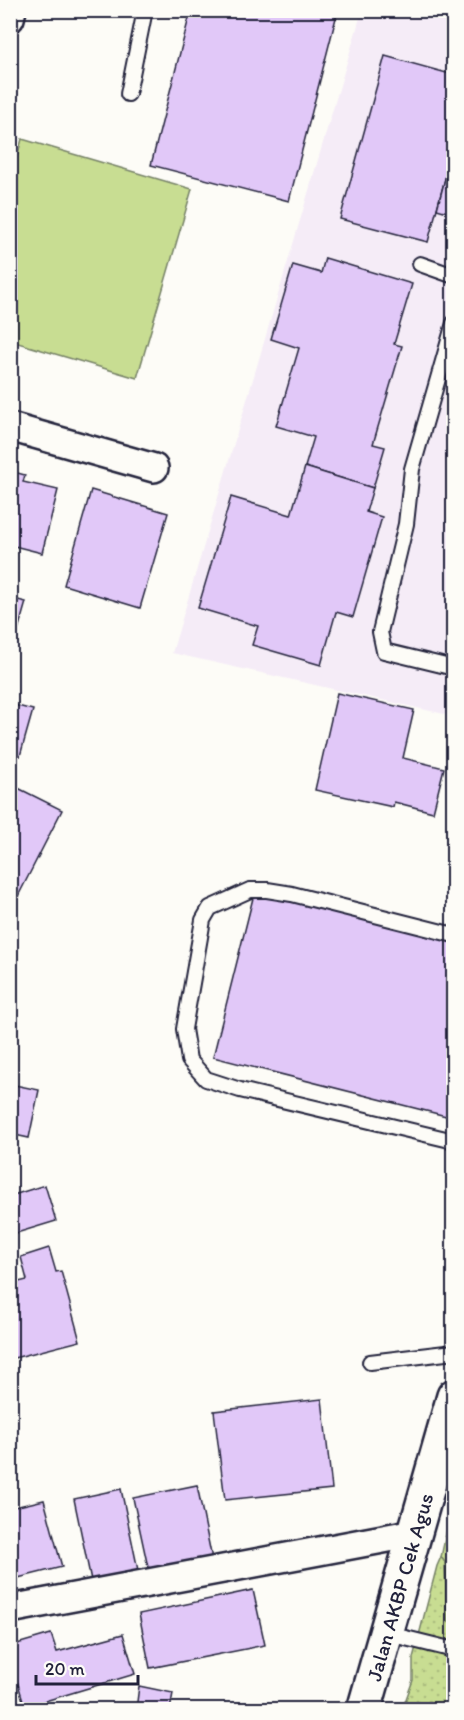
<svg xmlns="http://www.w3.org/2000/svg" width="464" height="1720" viewBox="0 0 464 1720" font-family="Itim,sans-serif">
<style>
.built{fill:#f5ecf7}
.grass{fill:url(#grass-dots);stroke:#758066;stroke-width:1.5}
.forest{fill:url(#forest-firs);stroke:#758066;stroke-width:1.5}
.green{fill:#c8dd92;stroke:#758066;stroke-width:1.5}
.building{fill:#e1c8f8;stroke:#22223b;stroke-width:1.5}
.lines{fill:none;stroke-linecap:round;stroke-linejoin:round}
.lane-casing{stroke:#22223b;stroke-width:18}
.street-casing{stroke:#22223b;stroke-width:32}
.secondary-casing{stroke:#22223b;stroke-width:38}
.lane{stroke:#fdfcf7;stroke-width:14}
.street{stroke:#fdfcf7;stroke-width:27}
.secondary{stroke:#fdfcf7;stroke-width:33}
.labels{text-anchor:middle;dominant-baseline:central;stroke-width:6;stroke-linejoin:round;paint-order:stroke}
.street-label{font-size:21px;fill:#22223b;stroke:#fdfcf7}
</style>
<defs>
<pattern id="grass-dots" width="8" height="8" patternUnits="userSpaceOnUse" patternTransform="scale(1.5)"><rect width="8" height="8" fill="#c8dd92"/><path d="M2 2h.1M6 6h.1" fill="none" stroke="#acbd7f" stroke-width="1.8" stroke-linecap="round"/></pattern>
<pattern id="forest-firs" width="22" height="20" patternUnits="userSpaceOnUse" patternTransform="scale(1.5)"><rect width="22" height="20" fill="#c8dd92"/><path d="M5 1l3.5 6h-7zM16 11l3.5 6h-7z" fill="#acbd7f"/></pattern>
</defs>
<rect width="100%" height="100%" fill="#fdfcf7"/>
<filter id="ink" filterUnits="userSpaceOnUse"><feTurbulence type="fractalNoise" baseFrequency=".0167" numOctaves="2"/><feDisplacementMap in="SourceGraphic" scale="12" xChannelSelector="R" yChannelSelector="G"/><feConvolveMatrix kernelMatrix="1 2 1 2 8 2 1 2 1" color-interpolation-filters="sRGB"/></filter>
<g filter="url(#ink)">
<path class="built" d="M 362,11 L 453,11 L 453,716 L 172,653 Z"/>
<path class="grass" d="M 441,1557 L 445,1562 L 447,1620 L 453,1624 L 453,1709 L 402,1710 L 413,1680 L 413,1658 L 437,1566 Z"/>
<path class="forest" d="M 453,1502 L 453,1624 L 447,1621 L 445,1562 L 441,1557 Z"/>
<path class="green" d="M 22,139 L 192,189 L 137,378 L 11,341 L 11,178 Z"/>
<g class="building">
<path d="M 191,10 L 338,10 L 289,201 L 151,165 Z"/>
<path d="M 385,56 L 454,75 L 454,145 L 428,242 L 340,219 Z"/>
<path d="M 454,145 L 454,214 L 437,209 Z"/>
<path d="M 325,258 L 412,284 L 394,344 L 402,346 L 373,444 L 385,447 L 373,488 L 305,467 L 314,437 L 276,426 L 299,348 L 271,339 L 293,265 L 321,273 Z"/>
<path d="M 305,467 L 373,488 L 366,512 L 382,517 L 353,617 L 336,612 L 321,665 L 252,645 L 258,626 L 198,608 L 231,497 L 291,515 Z"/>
<path d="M 10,471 L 25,475 L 23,482 L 58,490 L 42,553 L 10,545 Z"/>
<path d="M 91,490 L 168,513 L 140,608 L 64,585 Z"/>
<path d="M 10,598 L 26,602 L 10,658 Z"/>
<path d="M 337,693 L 414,710 L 403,758 L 444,768 L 433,812 L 394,802 L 393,807 L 315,790 Z"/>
<path d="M 10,704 L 33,710 L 20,756 L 10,753 Z"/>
<path d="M 10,784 L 62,810 L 13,906 L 10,904 Z"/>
<path d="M 255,890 L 454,941 L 454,1118 L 213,1057 Z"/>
<path d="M 10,1084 L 39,1090 L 29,1138 L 10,1134 Z"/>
<path d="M 45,1185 L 56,1221 L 10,1235 L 10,1196 Z"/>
<path d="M 49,1248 L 56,1272 L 61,1271 L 80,1341 L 10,1359 L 10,1284 L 27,1280 L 21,1257 Z"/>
<path d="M 322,1399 L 332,1489 L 225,1500 L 214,1411 Z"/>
<path d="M 197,1485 L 212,1559 L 149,1572 L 133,1498 Z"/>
<path d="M 121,1489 L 139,1575 L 92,1585 L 74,1499 Z"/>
<path d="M 44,1500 L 62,1567 L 10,1580 L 10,1508 Z"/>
<path d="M 253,1590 L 265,1645 L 150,1668 L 139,1614 Z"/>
<path d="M 51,1634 L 57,1652 L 123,1634 L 135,1674 L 25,1707 L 10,1658 L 10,1646 Z"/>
<path d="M 139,1686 L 173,1693 L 170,1710 L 136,1710 Z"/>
</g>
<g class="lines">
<defs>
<g id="lane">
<path d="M 128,94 L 145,10"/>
<path d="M 420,264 L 454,276"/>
<path d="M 454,323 L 412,469 L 406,524 L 380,632 L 384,651 L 454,668"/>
<path d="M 454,935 L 292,894 L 267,890 L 250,890 L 210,908 L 203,920 L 184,1029 L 189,1060 L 206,1079 L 240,1090 L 454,1141"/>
<path d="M 370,1362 L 454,1352"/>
<path d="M 385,1633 L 454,1650"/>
</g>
<g id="street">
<path d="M 10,18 L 12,10"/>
<path d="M 10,427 L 154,468"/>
<path d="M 10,1609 L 415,1533"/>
</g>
<g id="secondary">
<path id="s1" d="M 364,1710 L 454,1396"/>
</g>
</defs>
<use href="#lane" class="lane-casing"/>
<use href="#street" class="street-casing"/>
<use href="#secondary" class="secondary-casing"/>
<use href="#lane" class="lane"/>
<use href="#street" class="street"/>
<use href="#secondary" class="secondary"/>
</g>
</g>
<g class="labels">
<g class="street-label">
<text stroke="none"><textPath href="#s1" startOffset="128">Jalan AKBP Cek Agus</textPath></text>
</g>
</g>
<rect width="464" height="1720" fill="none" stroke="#fdfcf7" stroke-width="36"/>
<rect x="18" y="18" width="428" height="1684" fill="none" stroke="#22223b" stroke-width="2" filter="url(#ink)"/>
<path d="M36 1675v9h102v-9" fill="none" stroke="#22223b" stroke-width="3"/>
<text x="45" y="1675" font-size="18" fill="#22223b" stroke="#fdfcf7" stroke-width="4.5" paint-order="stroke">20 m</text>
</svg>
